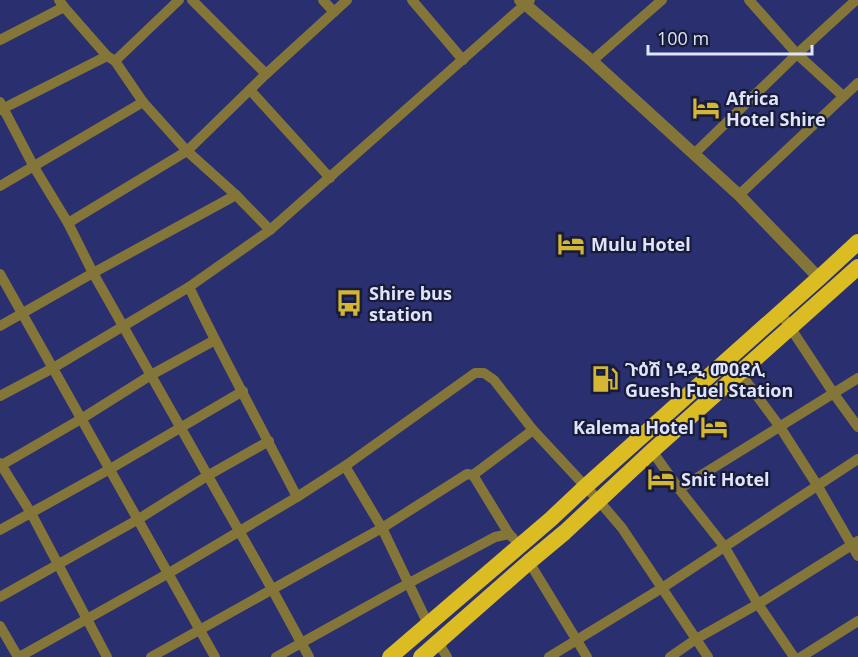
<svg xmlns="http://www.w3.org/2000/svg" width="858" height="657" viewBox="0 0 858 657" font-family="'Open Sans','Noto Sans Ethiopic',sans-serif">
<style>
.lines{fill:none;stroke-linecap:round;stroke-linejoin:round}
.minor{stroke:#847538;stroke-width:10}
.tertiary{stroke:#847538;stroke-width:12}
.trunk{stroke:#dbbc23;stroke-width:16}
.labels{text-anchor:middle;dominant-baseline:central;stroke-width:4.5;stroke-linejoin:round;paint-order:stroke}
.poi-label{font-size:18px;font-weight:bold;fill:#dfe4fc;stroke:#181c38;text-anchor:start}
</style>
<rect width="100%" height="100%" fill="#2a2f6f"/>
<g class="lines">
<g class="minor">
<path d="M 59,0 L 64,7 L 107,56 L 115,61 L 143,102 L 187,151 L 236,195 L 270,230"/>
<path d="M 192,0 L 266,74"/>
<path d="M 323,0 L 334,12"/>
<path d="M 412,0 L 463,60"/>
<path d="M 749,0 L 797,54 L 843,96"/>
<path d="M 0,40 L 64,7"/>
<path d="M 115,61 L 179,0"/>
<path d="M 592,61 L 662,0"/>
<path d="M 250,90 L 330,178"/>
<path d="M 0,102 L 34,167 L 68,223 L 93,273 L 272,589 L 309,657"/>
<path d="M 0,110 L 107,56"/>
<path d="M 694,154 L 797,54 L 856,0"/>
<path d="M 0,186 L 143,102"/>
<path d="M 739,195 L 858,83"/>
<path d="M 68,223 L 187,151 L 266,74 L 347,0"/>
<path d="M 0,274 L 215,657"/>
<path d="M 189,287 C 223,358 261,427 297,497"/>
<path d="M 780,312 L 834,394 L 858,427"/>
<path d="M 0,326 L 93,273 L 236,195"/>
<path d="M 729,358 L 780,427 L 817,485 L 858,556"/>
<path d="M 0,396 L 53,368 L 189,287 L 270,230 L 530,0"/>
<path d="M 652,451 L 679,489 L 724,546 L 758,604 L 794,657"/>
<path d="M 0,463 L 31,513 L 107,657"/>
<path d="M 0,466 L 81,419 L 151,375 L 215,340"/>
<path d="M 345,466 L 382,528 L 428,624"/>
<path d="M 473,475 L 509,534 L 513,538"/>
<path d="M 679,489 L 858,378"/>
<path d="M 0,530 L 110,469 L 243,391"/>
<path d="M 529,562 L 587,657"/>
<path d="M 0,597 L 137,520 L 207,476 L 269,441"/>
<path d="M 0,626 L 18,657"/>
<path d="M 438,642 L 447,657"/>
<path d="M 19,657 L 169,573 L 297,497 L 345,466 L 475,373 L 484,373 L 494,380 L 533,430 L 599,501 L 622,528 L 708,657"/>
<path d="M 151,657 L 382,528 L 467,474 L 473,475 L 533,430"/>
<path d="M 276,657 L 409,583 L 495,537 L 509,534"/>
<path d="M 549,657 L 662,588 L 858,459"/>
<path d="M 670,657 L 696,639 L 758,604 L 858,541"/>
<path d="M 801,657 L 858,621"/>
</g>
<path class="tertiary" d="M 520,0 L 592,61 L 739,195 L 819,278"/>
<g class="trunk">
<path d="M 390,657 L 551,519 L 586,486 L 819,278 L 858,242"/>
<path d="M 421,657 L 529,562 L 565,532 L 652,451 L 858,267"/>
</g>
</g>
<defs>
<symbol id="hotel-bare" viewBox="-9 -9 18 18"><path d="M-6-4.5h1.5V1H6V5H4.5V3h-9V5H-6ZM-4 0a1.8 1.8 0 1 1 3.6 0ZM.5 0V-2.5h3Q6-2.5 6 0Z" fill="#d4b635" stroke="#181c38" stroke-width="2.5" paint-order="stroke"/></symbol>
<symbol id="bus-bare" viewBox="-9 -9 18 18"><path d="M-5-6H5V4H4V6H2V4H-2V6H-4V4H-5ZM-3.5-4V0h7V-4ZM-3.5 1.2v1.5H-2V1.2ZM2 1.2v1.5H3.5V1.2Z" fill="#d4b635" stroke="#181c38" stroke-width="2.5" paint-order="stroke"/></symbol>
<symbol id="fuel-bare" viewBox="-9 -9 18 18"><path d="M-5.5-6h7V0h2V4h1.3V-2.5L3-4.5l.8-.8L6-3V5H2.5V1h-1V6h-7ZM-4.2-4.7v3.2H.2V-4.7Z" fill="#d4b635" stroke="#181c38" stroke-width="2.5" paint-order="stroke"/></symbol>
</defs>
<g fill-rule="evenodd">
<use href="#hotel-bare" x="687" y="89" width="38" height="38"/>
<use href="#hotel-bare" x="552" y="225" width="38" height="38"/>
<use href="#bus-bare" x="330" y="284" width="38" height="38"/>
<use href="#fuel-bare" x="586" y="360" width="38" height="38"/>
<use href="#hotel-bare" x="695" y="408" width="38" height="38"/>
<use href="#hotel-bare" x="642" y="460" width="38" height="38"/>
</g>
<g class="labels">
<g class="poi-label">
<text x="726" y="98">Africa<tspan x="726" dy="21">Hotel Shire</tspan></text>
<text x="591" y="244">Mulu Hotel</text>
<text x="369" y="293">Shire bus<tspan x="369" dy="21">station</tspan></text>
<text x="625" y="369">ጉዕሽ ነዳዲ መዐደሊ<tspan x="625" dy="21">Guesh Fuel Station</tspan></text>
<text x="694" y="427" text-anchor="end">Kalema Hotel</text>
<text x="681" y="479">Snit Hotel</text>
</g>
</g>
<path d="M648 45v9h164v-9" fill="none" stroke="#dfe4fc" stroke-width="3"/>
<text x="657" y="45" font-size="18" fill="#dfe4fc" stroke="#181c38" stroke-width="4.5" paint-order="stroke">100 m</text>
</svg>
